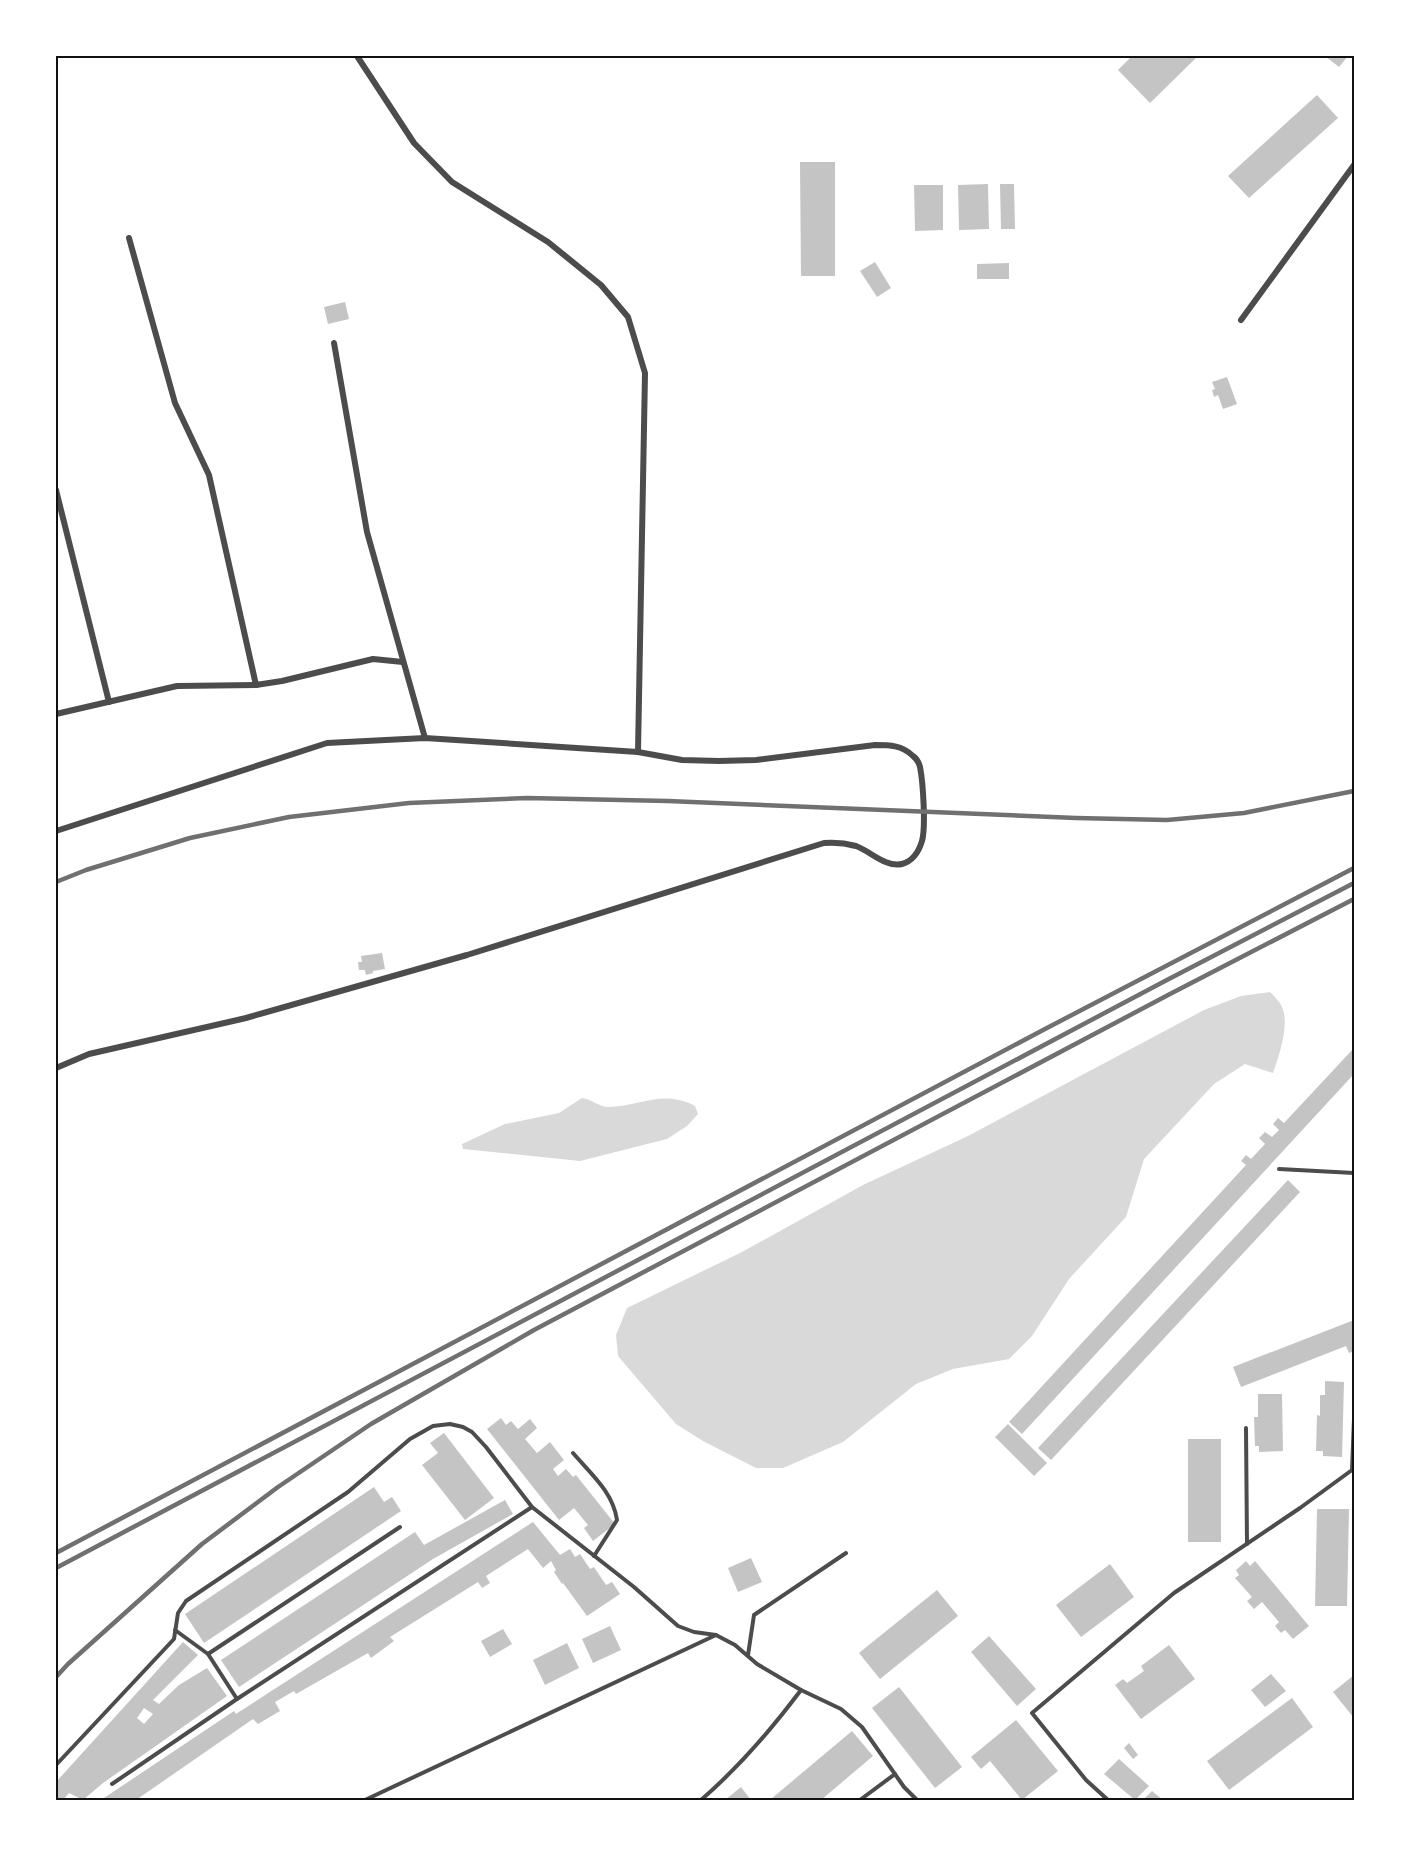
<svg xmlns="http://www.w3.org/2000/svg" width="1410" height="1856" viewBox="0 0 1410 1856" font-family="Montserrat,sans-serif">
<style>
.water{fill:#d9d9d9}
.building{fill:#c4c4c4;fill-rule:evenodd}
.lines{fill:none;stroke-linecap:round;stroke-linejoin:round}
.service{stroke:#4c4c4c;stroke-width:4}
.minor{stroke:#4c4c4c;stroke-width:6}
.rail{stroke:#707070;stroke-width:4.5}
.neatline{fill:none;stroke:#111;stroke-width:2}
</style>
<rect width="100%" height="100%" fill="#fff"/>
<g class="water">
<path d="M 1270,992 C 1274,996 1280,1002 1282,1007 C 1290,1024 1279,1056 1273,1073 L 1245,1064 L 1214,1084 L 1144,1159 L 1126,1217 L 1069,1279 L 1032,1336 L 1009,1359 L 953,1369 L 916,1384 L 843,1442 L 783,1468 L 756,1468 L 703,1441 L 676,1424 L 618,1356 L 616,1335 L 627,1308 L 742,1252 L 863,1185 L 968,1136 L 1204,1010 L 1241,996 Z"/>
<path d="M 582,1098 C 591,1099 600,1107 608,1107 C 641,1106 664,1089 695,1106 L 698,1114 L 687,1126 L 667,1139 L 580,1161 L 463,1149 L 462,1144 L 505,1124 L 559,1113 Z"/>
</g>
<g class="building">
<path d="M 1132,56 L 1198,56 L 1150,103 L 1118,70 Z"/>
<path d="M 1325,56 L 1348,56 L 1339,67 Z"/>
<path d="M 1317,95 L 1338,118 L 1249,198 L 1228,176 Z"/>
<path d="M 800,162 L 835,162 L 835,276 L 801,276 Z"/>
<path d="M 988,184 L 989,229 L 959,230 L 958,185 Z"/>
<path d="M 1000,184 L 1014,184 L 1015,229 L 1001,229 Z"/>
<path d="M 914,185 L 943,185 L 943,230 L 915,231 Z"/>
<path d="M 875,262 L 891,288 L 877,297 L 860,271 Z"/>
<path d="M 1009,263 L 1009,279 L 977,279 L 977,264 Z"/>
<path d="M 345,302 L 349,319 L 328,324 L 324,307 Z"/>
<path d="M 1227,377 L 1237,404 L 1223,409 L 1218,395 L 1214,397 L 1212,390 L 1215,389 L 1212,382 Z"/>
<path d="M 382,953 L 385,969 L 373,971 L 373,973 L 366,975 L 365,970 L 359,970 L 358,962 L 362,962 L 361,956 Z"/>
<path d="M 1354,1048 L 1354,1074 L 1022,1434 L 1009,1422 L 1246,1165 L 1241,1161 L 1246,1155 L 1251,1159 L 1265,1144 L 1259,1138 L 1265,1132 L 1272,1137 L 1279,1130 L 1273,1124 L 1278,1118 L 1284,1123 Z"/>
<path d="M 1288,1180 L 1300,1192 L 1051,1460 L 1038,1448 Z"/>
<path d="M 1354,1320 L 1354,1351 L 1349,1353 L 1346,1346 L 1241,1387 L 1233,1367 Z"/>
<path d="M 1325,1381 L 1344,1382 L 1342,1457 L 1323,1456 L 1323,1451 L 1316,1451 L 1317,1415 L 1320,1416 L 1320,1395 L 1325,1395 Z"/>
<path d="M 1258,1394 L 1282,1394 L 1283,1451 L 1259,1452 L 1259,1446 L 1255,1446 L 1254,1417 L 1258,1417 Z"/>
<path d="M 501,1418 L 506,1425 L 511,1421 L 518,1429 L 530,1419 L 537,1428 L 525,1439 L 537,1453 L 550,1442 L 564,1460 L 553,1469 L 558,1476 L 566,1469 L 573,1477 L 576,1475 L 615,1524 L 593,1541 L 584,1528 L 588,1525 L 574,1508 L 559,1520 L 487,1429 Z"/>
<path d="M 1008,1424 L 1047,1463 L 1034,1476 L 995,1437 Z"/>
<path d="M 444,1433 L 494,1498 L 465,1520 L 422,1465 L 438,1453 L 430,1443 Z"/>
<rect x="1188" y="1439" width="33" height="103"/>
<path d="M 374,1487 L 384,1502 L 392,1497 L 401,1511 L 204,1643 L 185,1614 Z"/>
<path d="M 505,1500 L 513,1514 L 433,1559 L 239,1687 L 221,1660 L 415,1532 L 424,1545 Z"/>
<path d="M 1317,1509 L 1349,1509 L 1347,1606 L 1315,1606 Z"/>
<path d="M 533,1522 L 560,1555 L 570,1549 L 575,1557 L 580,1554 L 590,1569 L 594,1567 L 606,1585 L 612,1582 L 620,1594 L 587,1616 L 563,1583 L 562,1584 L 554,1572 L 556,1570 L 551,1561 L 543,1568 L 528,1549 L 486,1576 L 490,1583 L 482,1588 L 478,1582 L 390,1637 L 394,1641 L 371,1658 L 368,1653 L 296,1694 L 294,1691 L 275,1702 L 280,1711 L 258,1724 L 253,1719 L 136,1800 L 101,1800 L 234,1711 L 236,1714 Z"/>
<path d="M 751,1558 L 762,1582 L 738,1592 L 728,1568 Z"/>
<path d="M 1246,1561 L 1250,1566 L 1255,1561 L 1309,1626 L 1293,1639 L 1285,1630 L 1281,1633 L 1275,1626 L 1279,1622 L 1262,1602 L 1254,1609 L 1247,1601 L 1252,1597 L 1235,1578 L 1239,1575 L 1236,1570 Z"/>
<path d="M 1110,1564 L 1134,1597 L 1081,1637 L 1056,1605 Z"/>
<path d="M 937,1590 L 958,1616 L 880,1679 L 859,1653 Z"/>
<path d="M 610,1626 L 621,1650 L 593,1663 L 582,1639 Z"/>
<path d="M 503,1629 L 512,1644 L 490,1657 L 481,1641 Z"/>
<path d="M 989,1636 L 1036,1689 L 1017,1706 L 971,1652 Z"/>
<path d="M 183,1642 L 198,1655 L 153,1700 L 159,1704 L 179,1685 L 207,1668 L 227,1696 L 103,1783 L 83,1800 L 69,1793 L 63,1800 L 56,1800 L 56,1782 ZM 144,1708 L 153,1714 L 144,1724 L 137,1718 Z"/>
<path d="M 567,1643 L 579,1668 L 545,1685 L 533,1660 Z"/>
<path d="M 1169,1645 L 1195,1679 L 1141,1719 L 1115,1685 L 1123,1679 L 1127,1683 L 1144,1671 L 1141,1666 Z"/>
<path d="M 1271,1674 L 1286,1691 L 1265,1707 L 1251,1690 Z"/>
<path d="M 1354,1675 L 1354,1718 L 1333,1692 Z"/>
<path d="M 899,1687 L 962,1767 L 935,1788 L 872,1708 Z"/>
<path d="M 1292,1698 L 1313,1727 L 1229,1790 L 1207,1761 Z"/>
<path d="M 1016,1720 L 1058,1771 L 1022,1800 L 990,1761 L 981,1769 L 971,1757 Z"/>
<path d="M 852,1731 L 873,1756 L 821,1800 L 772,1800 L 771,1799 Z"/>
<path d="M 1129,1743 L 1138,1755 L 1133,1759 L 1124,1748 Z"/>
<path d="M 1119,1759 L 1149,1786 L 1135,1800 L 1104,1774 Z"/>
<path d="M 741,1787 L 751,1800 L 725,1800 Z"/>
<path d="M 1152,1791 L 1163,1800 L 1143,1800 Z"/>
</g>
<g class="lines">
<g class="service">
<path d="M 1279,1169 L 1354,1173"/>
<path d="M 1246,1428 L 1247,1544"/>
<path d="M 573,1453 C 591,1474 613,1492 617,1520 L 594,1556"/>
<path d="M 175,1630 L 208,1654 L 237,1699"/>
<path d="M 208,1654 L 400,1527"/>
<path d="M 748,1655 L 754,1615 L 846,1553"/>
<path d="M 56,1765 L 174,1639 L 178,1613 L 186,1601 L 348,1492 L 410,1439 L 433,1426 L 450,1424 L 463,1427 L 472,1432 L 486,1447 L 532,1507 L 634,1587 L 678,1626 L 694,1632 L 716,1635 L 735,1645 L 757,1664 L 801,1690 L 841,1709 L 862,1727 L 904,1787 L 917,1800"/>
<path d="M 112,1784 L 237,1699 L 532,1507"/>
<path d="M 365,1800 L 716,1635"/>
<path d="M 701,1800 C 738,1768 771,1730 801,1690"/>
<path d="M 860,1800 L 895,1774"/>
<path d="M 1108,1800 L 1086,1780 L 1032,1713 L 1174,1593 L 1300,1508 L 1352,1470 L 1354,1419"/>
</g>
<g class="minor">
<path d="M 357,56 L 414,143 L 452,182 L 548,242 L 601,285 L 628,317 L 645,373 L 638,752"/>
<path d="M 129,238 L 175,403 L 209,475 L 256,685 L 282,681 L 373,659 L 403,662"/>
<path d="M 1241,320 L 1354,165"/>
<path d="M 334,343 L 367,532 L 425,738"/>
<path d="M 56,490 L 109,702"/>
<path d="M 56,714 L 177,686 L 256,685"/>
<path d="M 56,831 L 327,743 L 425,738 L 638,752 L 682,760 L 719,761 L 756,760 L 875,745 C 889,745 902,745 913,756 C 917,759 919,763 920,767 C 923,782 926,827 922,841 C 919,851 913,861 902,864 C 886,868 870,851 856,846 C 845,843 835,842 824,843 L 467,955 L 246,1018 L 89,1054 L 56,1068"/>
</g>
<g class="rail">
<path d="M 56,882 L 86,870 L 190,838 L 289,817 L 409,803 L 527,798 L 668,801 L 1076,818 L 1167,820 L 1244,813 L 1354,791"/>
<path d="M 56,1553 L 1045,1029 L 1354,868"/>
<path d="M 56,1568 L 1165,981 L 1354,883"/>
<path d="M 56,1677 L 68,1664 L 202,1544 L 278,1487 L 371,1424 L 534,1330 L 1170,994 L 1354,899"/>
</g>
</g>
<rect width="1410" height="1856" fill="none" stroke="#ffffff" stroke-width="114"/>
<rect x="57" y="57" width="1296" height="1742" class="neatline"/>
</svg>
